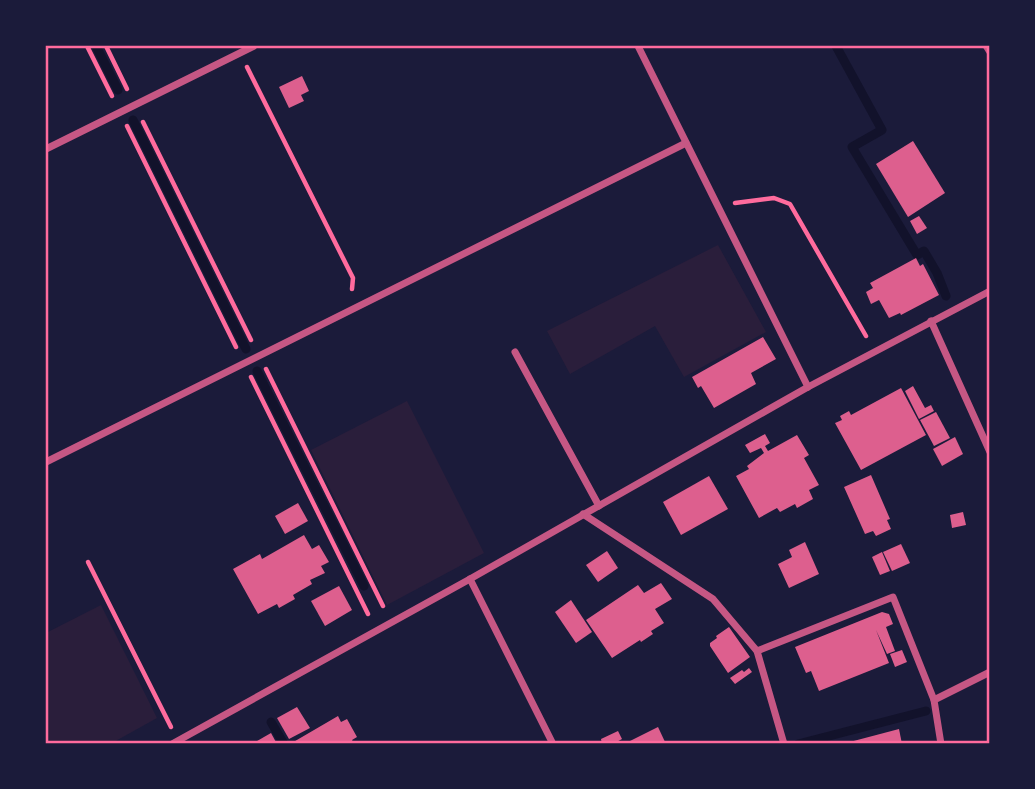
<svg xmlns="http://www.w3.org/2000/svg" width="1035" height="789" viewBox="0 0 1035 789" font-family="Mulish,sans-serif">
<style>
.green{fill:#2a1e3b}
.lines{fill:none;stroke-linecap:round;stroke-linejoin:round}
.stream{stroke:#12122b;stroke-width:9}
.building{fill:#dd5f8e}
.path{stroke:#ff6b9d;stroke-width:4.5}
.service{stroke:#c65784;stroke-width:5}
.minor{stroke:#c65784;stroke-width:7}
.neatline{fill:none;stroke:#ff6b9d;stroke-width:2.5}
</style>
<rect width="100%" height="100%" fill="#1b1b3a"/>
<g class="green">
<path d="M 718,245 L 766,332 L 684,377 L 655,326 L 570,374 L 547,331 Z"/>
<path d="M 407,401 L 484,553 L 387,605 L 311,450 Z"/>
<path d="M 101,605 L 157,718 L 112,743 L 46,743 L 46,633 Z"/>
</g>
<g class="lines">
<g class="stream">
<path d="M 96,46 L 118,90"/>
<path d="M 836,46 L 882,130 L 852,147 L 917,255 L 924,251 L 937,273 L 946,296"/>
<path d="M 133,120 L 246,349"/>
<path d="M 257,371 L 364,586"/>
<path d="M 271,722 L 284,744"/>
<path d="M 798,744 L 926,711"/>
</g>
</g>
<g class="building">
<path d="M 302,76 L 309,91 L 301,95 L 304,101 L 289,108 L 279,87 Z"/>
<path d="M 913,141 L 945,193 L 908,217 L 876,164 Z"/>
<path d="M 919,216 L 927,228 L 917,234 L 910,221 Z"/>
<path d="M 916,258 L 920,266 L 923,264 L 939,295 L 901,315 L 900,313 L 889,318 L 879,300 L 871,304 L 866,292 L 873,288 L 870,283 Z"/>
<path d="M 763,337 L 776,359 L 751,373 L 756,384 L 714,408 L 701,386 L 698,388 L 692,377 Z"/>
<path d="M 913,386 L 925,408 L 931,405 L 934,411 L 919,419 L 905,391 Z"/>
<path d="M 901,388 L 926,435 L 861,470 L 835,423 L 842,420 L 840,416 L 849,411 L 851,415 Z"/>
<path d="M 936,412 L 950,438 L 934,446 L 920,420 Z"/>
<path d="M 765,434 L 770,443 L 765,446 L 768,451 L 797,435 L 809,455 L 804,458 L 819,485 L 809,490 L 813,499 L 797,508 L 795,504 L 780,512 L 777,508 L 759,518 L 736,476 L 749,469 L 747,466 L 764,453 L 761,448 L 750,453 L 745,445 Z"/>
<path d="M 955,437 L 963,454 L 942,466 L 933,449 Z"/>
<path d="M 871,475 L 890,519 L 887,520 L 891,529 L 876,536 L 873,531 L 865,534 L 844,487 Z"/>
<path d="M 709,476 L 728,509 L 681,535 L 663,502 Z"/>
<path d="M 298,503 L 308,521 L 285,534 L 275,516 Z"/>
<path d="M 963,512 L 966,525 L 952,528 L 950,515 Z"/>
<path d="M 304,535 L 312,549 L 319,545 L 329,562 L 321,566 L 325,573 L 310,580 L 312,584 L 293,595 L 295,599 L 279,608 L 277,604 L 258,614 L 233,569 L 260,554 L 262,559 Z"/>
<path d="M 805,542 L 819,574 L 789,588 L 778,564 L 792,557 L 789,550 Z"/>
<path d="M 901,544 L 910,563 L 892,571 L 883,552 Z"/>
<path d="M 607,551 L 618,568 L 598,582 L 586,565 Z"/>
<path d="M 882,552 L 890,571 L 880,575 L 872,557 Z"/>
<path d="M 661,583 L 672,599 L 655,609 L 664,623 L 651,631 L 653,634 L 641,642 L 640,640 L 612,658 L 586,620 L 638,585 L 644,593 Z"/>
<path d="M 339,586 L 352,610 L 325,626 L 311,601 Z"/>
<path d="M 571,600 L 592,632 L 576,643 L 555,612 Z"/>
<path d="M 882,612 L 889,614 L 893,624 L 886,627 L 895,651 L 887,654 L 876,630 L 889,663 L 819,691 L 811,671 L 806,673 L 795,647 Z"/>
<path d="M 729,627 L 750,657 L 728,673 L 710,646 L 710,643 L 717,638 L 716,636 Z"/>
<path d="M 902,650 L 907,662 L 895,667 L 890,654 Z"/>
<path d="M 749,668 L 752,672 L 735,684 L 730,678 L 742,670 L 744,672 Z"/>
<path d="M 297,707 L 310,728 L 289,739 L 277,718 Z"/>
<path d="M 338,716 L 341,722 L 347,719 L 357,737 L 352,740 L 354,744 L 290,744 Z"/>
<path d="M 658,727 L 666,744 L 624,744 Z"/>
<path d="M 899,729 L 902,744 L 846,744 L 846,743 Z"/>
<path d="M 618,731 L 622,739 L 613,744 L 602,744 L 601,739 Z"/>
<path d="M 271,733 L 277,744 L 252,744 Z"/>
</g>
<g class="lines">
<g class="path">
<path d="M 87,46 L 112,96"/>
<path d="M 106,46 L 127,89"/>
<path d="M 247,67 L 353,278 L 352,289"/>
<path d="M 143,122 L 251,340"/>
<path d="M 127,126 L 236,347"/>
<path d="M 735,203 L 774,198 L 790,204 L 866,336"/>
<path d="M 266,369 L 383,606"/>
<path d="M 251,377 L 368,614"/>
<path d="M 88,562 L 171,727"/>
</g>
<path class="service" d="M 985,46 L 990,54"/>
<g class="minor">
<path d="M 638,46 L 808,387"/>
<path d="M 46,149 L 254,46"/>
<path d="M 931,321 L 990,452"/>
<path d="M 515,352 L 599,506"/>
<path d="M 46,462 L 686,143"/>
<path d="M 583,514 L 713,599 L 757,651 L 784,744"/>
<path d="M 470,579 L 553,744"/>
<path d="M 757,651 L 893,597 L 934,700"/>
<path d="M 172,744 L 470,579 L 808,387 L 990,291"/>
<path d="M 941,744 L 934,700 L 990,672"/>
</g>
</g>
<rect width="1035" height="789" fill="none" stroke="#1b1b3a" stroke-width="94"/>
<rect x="47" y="47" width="941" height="695" class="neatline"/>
</svg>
